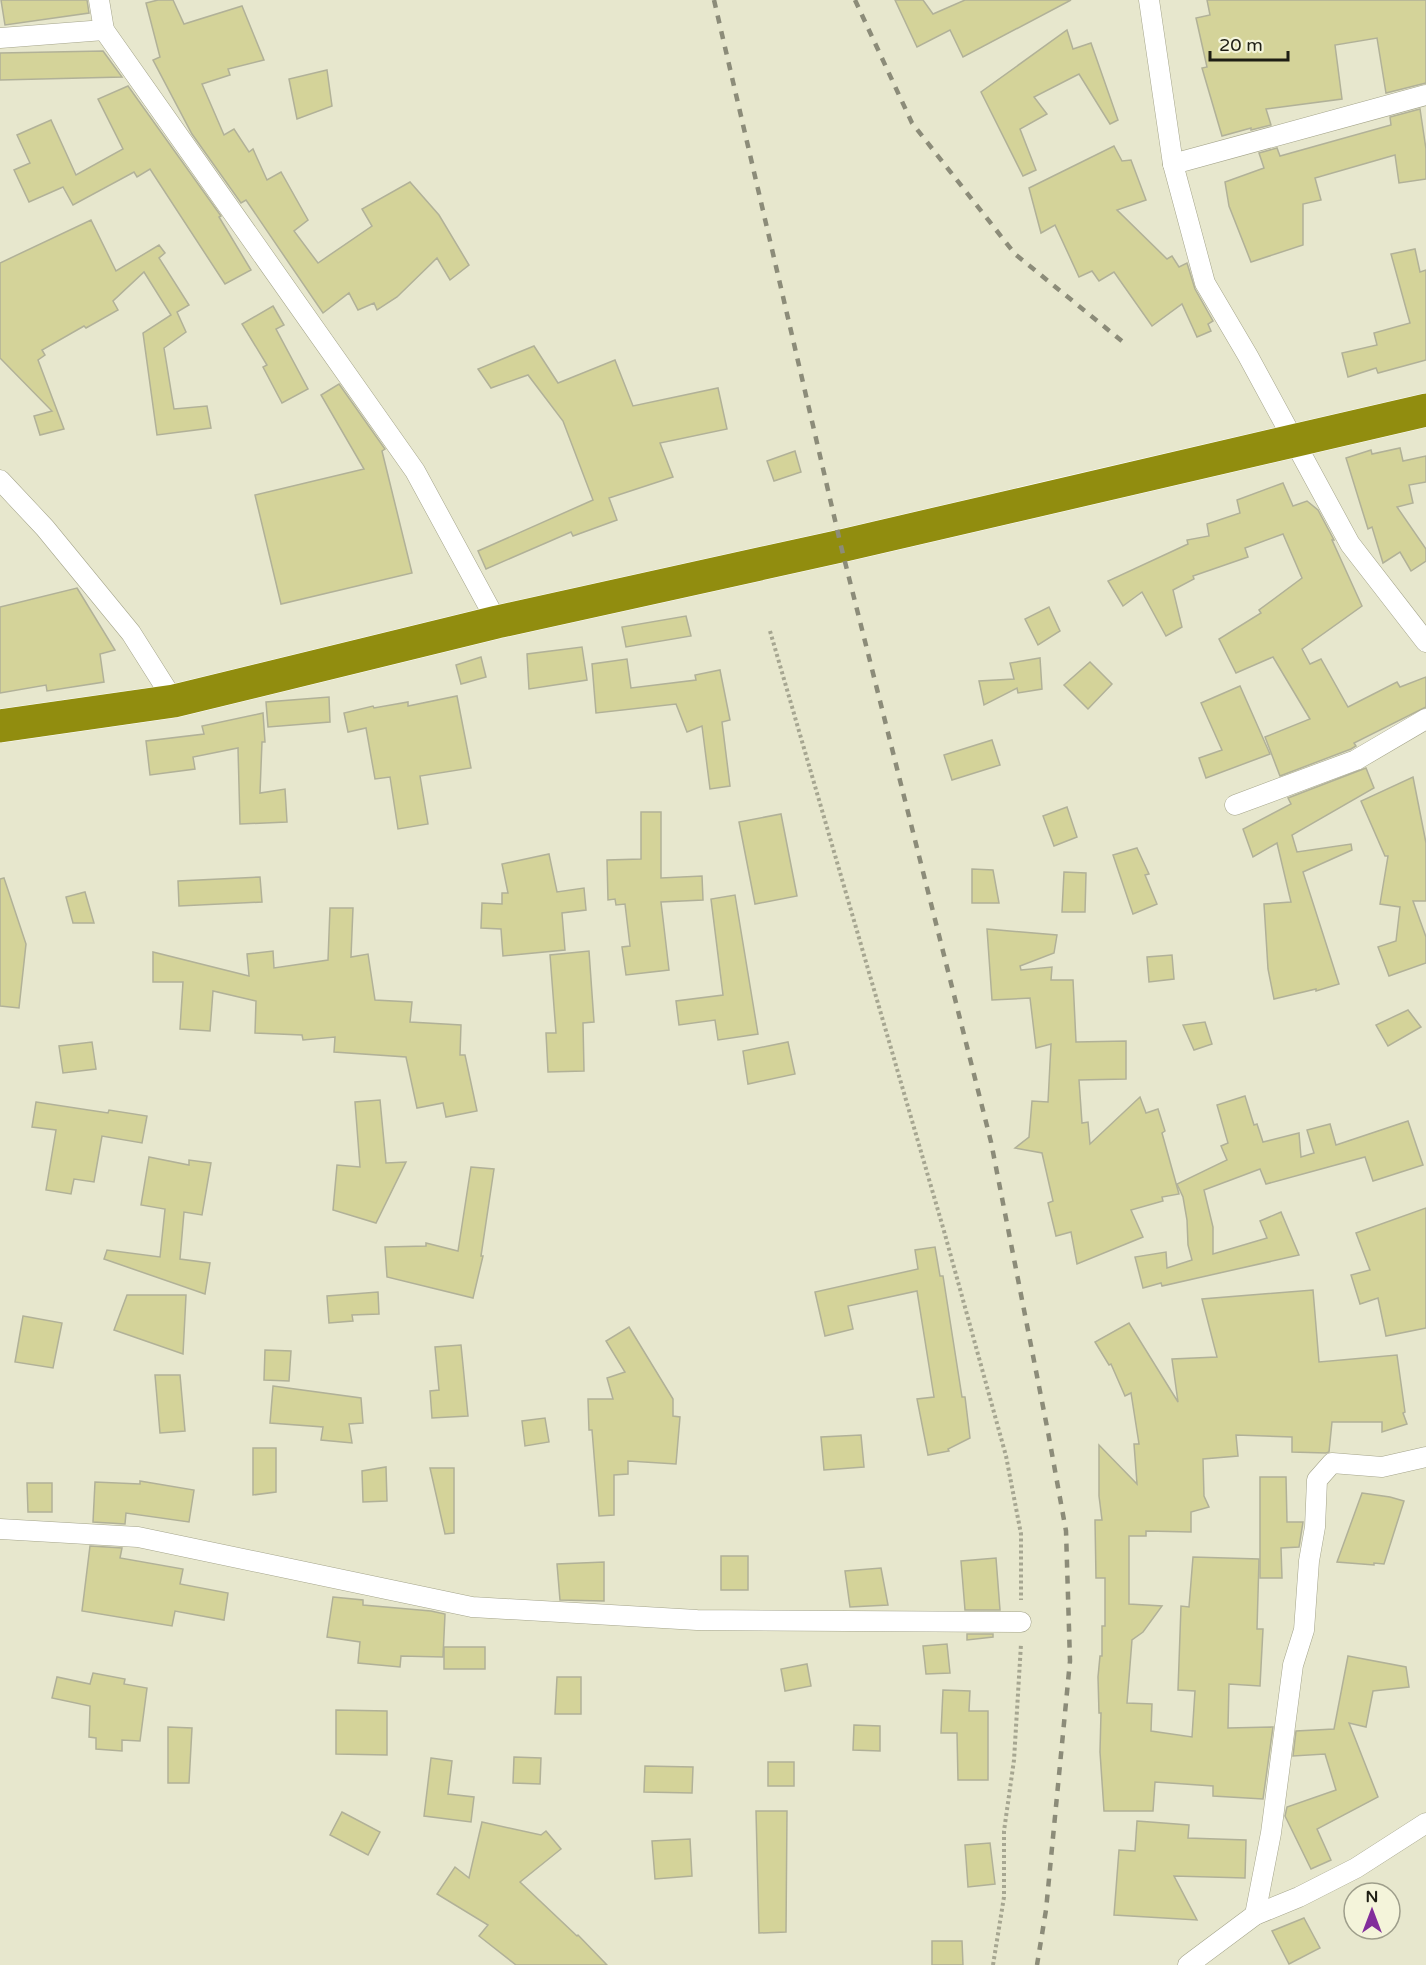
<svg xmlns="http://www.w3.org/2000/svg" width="1426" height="1965" viewBox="0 0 1426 1965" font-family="'Varela Round',sans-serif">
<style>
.building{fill:#d4d399;stroke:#b1b198;stroke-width:1.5}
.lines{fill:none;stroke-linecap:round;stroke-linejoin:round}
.street-casing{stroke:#a4a48b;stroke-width:21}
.highway-casing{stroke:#fff;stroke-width:34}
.path{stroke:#a6a691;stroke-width:4;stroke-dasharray:3 3;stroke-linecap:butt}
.street{stroke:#fff;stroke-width:20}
.highway{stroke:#918d0f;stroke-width:33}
.rail{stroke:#8c8c79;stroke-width:4.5;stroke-dasharray:8 8;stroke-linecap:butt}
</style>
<rect width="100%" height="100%" fill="#e7e7cd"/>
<g class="building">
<path d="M 1,0 L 87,0 L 89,13 L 5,25 Z"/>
<path d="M 158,0 L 173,0 L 184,24 L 242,6 L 264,60 L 228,69 L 230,75 L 202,84 L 224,135 L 234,129 L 249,152 L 253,149 L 267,180 L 281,172 L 308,220 L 294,231 L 318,263 L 372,226 L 362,209 L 410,182 L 439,215 L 469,265 L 450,280 L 437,258 L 397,297 L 377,310 L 374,303 L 358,310 L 349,293 L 323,313 L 246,200 L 241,203 L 192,134 L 153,60 L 160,57 L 146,3 Z"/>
<path d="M 895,0 L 923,0 L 933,14 L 965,0 L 1071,0 L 963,57 L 950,30 L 917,47 Z"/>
<path d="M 1207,0 L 1426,0 L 1426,83 L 1386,93 L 1377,38 L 1335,45 L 1342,99 L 1266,109 L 1271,125 L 1251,130 L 1251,128 L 1222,136 L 1202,68 L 1207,67 L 1196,18 L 1210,15 Z"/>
<path d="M 1067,30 L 1073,49 L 1091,43 L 1118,120 L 1110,124 L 1079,74 L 1034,97 L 1047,114 L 1020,129 L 1036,170 L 1023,176 L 981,92 Z"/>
<path d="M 103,51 L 122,77 L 0,80 L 0,53 Z"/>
<path d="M 327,70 L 332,106 L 297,119 L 289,79 Z"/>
<path d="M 128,86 L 221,216 L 219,217 L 251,270 L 225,284 L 150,169 L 137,177 L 134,172 L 73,205 L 63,187 L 29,202 L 14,170 L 30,163 L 17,135 L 51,120 L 76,175 L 123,149 L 98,99 Z"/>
<path d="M 1420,109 L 1426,149 L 1426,179 L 1399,183 L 1395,155 L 1315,178 L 1321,200 L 1303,204 L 1303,245 L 1251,262 L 1229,206 L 1225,182 L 1264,168 L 1259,153 L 1277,148 L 1280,156 L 1391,125 L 1390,117 Z"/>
<path d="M 1114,146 L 1122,161 L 1131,160 L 1146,200 L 1117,210 L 1167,259 L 1172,256 L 1179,267 L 1187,263 L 1195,289 L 1213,321 L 1208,324 L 1211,331 L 1197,337 L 1182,304 L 1152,326 L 1114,272 L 1099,281 L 1092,271 L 1079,277 L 1055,225 L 1041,233 L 1029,188 Z"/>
<path d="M 91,220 L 116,271 L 159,245 L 165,253 L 159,258 L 189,305 L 177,312 L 186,332 L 164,348 L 174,409 L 207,406 L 211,428 L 157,435 L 143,333 L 171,315 L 144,272 L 113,301 L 118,310 L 86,328 L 84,326 L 42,350 L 45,355 L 38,360 L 64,429 L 40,435 L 34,416 L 52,411 L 0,358 L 0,263 Z"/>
<path d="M 1415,249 L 1420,272 L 1426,270 L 1426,360 L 1378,373 L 1376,368 L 1348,377 L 1342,353 L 1377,345 L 1374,333 L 1410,323 L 1391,254 Z"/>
<path d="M 273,306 L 284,325 L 276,329 L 308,389 L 282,403 L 263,367 L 267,365 L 242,324 Z"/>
<path d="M 534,346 L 558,383 L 615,360 L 633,406 L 718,388 L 727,429 L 660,443 L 673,477 L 609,498 L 617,520 L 573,536 L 571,532 L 486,569 L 478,551 L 593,500 L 563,421 L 528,375 L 491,388 L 478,369 Z"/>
<path d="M 339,384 L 385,449 L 382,451 L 412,573 L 281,604 L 255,495 L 364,469 L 321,395 Z"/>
<path d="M 1400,448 L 1403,461 L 1426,456 L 1426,482 L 1409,485 L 1413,503 L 1397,507 L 1426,549 L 1426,561 L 1411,571 L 1400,552 L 1383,563 L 1372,527 L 1368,529 L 1346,458 L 1371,450 L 1372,454 Z"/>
<path d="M 795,451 L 801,472 L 774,481 L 767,461 Z"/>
<path d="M 1283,483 L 1293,506 L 1307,501 L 1318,510 L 1334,540 L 1332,540 L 1362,606 L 1302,649 L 1310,664 L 1321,659 L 1348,707 L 1397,682 L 1400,687 L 1426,677 L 1426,707 L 1354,743 L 1356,746 L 1351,749 L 1280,776 L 1265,737 L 1310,719 L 1273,657 L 1236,673 L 1219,639 L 1261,613 L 1259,610 L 1302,578 L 1283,534 L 1245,548 L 1248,557 L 1193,576 L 1194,579 L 1173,590 L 1182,627 L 1166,636 L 1142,592 L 1123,606 L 1108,581 L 1188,544 L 1187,540 L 1209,536 L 1207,524 L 1240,513 L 1237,500 Z"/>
<path d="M 77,588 L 115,650 L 100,654 L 104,682 L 47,691 L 46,685 L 0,693 L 0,607 Z"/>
<path d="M 1049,607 L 1060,631 L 1038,645 L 1025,619 Z"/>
<path d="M 686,616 L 691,636 L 626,647 L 622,627 Z"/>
<path d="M 582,647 L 587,680 L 529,689 L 527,654 Z"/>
<path d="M 481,657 L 486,677 L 461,684 L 456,665 Z"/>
<path d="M 1040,658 L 1042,689 L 1018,693 L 1017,688 L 984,705 L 979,681 L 1014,679 L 1010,663 Z"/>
<path d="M 627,659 L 631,688 L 696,680 L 695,675 L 720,670 L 730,720 L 722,722 L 730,786 L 710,789 L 702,726 L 687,732 L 676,704 L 596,713 L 592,664 Z"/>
<path d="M 1090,662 L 1112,684 L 1088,709 L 1064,685 Z"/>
<path d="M 1240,686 L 1270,754 L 1206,778 L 1199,758 L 1222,750 L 1201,703 Z"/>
<path d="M 457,696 L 471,768 L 420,776 L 428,824 L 398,829 L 390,777 L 375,779 L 366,728 L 348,732 L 344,713 L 373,706 L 374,708 L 408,702 L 408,706 Z"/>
<path d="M 329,697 L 330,722 L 268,727 L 266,702 Z"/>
<path d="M 263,713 L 265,742 L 262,742 L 260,793 L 285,789 L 287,822 L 240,824 L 238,748 L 193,757 L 195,769 L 150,775 L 146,741 L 204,734 L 202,726 Z"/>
<path d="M 992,740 L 1000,765 L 952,780 L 944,755 Z"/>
<path d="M 1366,768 L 1374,788 L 1292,835 L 1297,852 L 1351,844 L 1352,850 L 1303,872 L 1339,984 L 1316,991 L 1316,989 L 1274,999 L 1268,969 L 1264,904 L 1291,902 L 1277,843 L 1253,857 L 1243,829 L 1291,804 L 1288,798 Z"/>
<path d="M 1413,777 L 1426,843 L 1426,901 L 1413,901 L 1426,937 L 1426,963 L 1389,976 L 1378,947 L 1396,941 L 1400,907 L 1380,904 L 1388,856 L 1385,856 L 1361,801 Z"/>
<path d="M 1067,807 L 1077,837 L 1054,846 L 1043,816 Z"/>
<path d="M 641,812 L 661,812 L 661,878 L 702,876 L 703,900 L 661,902 L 669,970 L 626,975 L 622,947 L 630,946 L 625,904 L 616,905 L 615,899 L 608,900 L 607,860 L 641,859 Z"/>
<path d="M 781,814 L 797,896 L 755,904 L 739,822 Z"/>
<path d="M 1137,848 L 1149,874 L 1145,875 L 1157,904 L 1133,914 L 1113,855 Z"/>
<path d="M 549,854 L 557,892 L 584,888 L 586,910 L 562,913 L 565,950 L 503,956 L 501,929 L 481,928 L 482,903 L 502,904 L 502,893 L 508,893 L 502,864 Z"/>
<path d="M 972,869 L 993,870 L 999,903 L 972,903 Z"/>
<path d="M 1064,872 L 1086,873 L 1085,912 L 1062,912 Z"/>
<path d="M 260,877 L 262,902 L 179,906 L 178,881 Z"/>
<path d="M 4,878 L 26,944 L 19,1008 L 0,1006 L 0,879 Z"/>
<path d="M 85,892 L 94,923 L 73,923 L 66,897 Z"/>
<path d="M 735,895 L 758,1034 L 718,1040 L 715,1020 L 679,1025 L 676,1001 L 723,995 L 711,899 Z"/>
<path d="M 330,908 L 353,908 L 351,957 L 368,954 L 375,1000 L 412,1002 L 410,1022 L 461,1025 L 460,1055 L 465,1055 L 477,1111 L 446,1117 L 443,1103 L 417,1108 L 406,1057 L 334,1052 L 335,1037 L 303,1040 L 302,1035 L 255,1033 L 256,1001 L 213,991 L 210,1031 L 180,1029 L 183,982 L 153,982 L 153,952 L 249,976 L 247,954 L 273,951 L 274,968 L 328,960 Z"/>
<path d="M 987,929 L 1057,935 L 1054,953 L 1020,966 L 1021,970 L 1052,967 L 1051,980 L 1073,980 L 1076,1042 L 1126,1041 L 1126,1079 L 1079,1080 L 1082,1123 L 1088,1122 L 1090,1144 L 1140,1097 L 1146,1113 L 1158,1109 L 1165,1131 L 1162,1133 L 1179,1194 L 1162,1197 L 1163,1201 L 1131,1210 L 1143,1237 L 1077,1264 L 1071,1232 L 1056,1236 L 1048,1203 L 1053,1201 L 1042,1153 L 1015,1148 L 1029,1137 L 1032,1101 L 1048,1102 L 1051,1044 L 1036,1048 L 1030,998 L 992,1000 Z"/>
<path d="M 589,951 L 594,1022 L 583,1023 L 584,1071 L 548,1072 L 546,1033 L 556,1033 L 550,955 Z"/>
<path d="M 1172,955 L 1174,979 L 1149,982 L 1147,957 Z"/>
<path d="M 1408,1010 L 1421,1027 L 1388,1046 L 1376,1025 Z"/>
<path d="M 1205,1022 L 1212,1044 L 1194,1050 L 1183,1025 Z"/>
<path d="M 92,1042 L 96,1069 L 63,1073 L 59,1046 Z"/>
<path d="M 788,1042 L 795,1074 L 748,1084 L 743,1051 Z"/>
<path d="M 1245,1096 L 1254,1125 L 1257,1124 L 1263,1142 L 1299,1133 L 1301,1157 L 1314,1153 L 1307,1130 L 1330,1124 L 1336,1145 L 1408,1121 L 1423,1165 L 1373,1181 L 1365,1157 L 1266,1184 L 1260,1169 L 1204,1190 L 1213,1227 L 1213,1254 L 1267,1238 L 1260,1221 L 1281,1212 L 1299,1255 L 1162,1286 L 1161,1283 L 1143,1288 L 1135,1257 L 1166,1252 L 1167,1268 L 1192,1260 L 1188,1245 L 1187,1220 L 1183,1197 L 1177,1184 L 1227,1160 L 1221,1146 L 1228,1143 L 1217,1105 Z"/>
<path d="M 380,1100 L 386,1163 L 406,1162 L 376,1223 L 333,1210 L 337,1165 L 360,1167 L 355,1102 Z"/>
<path d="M 36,1102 L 108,1113 L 109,1110 L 147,1116 L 142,1143 L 102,1136 L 94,1182 L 74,1179 L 71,1194 L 46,1190 L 56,1130 L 32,1127 Z"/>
<path d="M 149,1157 L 189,1165 L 189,1160 L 211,1163 L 202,1215 L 184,1212 L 180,1259 L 210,1263 L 205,1294 L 104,1259 L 107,1250 L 160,1257 L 165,1209 L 141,1205 Z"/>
<path d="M 471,1167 L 494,1169 L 481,1256 L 483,1256 L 473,1298 L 387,1277 L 385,1247 L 426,1246 L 426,1243 L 458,1251 Z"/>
<path d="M 1426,1208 L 1426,1328 L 1386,1336 L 1378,1298 L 1360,1304 L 1351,1275 L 1370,1270 L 1356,1233 Z"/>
<path d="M 935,1247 L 940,1276 L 943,1276 L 962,1397 L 965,1397 L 970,1438 L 948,1449 L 949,1451 L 928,1455 L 917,1399 L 934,1397 L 917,1291 L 848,1306 L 853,1329 L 825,1336 L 815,1292 L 918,1269 L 915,1250 Z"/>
<path d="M 1313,1290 L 1319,1362 L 1397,1355 L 1405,1412 L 1403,1413 L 1407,1424 L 1382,1432 L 1382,1422 L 1332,1422 L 1329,1452 L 1326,1453 L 1292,1452 L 1292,1437 L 1236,1435 L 1238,1456 L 1203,1459 L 1204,1496 L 1209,1507 L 1191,1512 L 1191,1532 L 1146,1531 L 1146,1536 L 1129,1536 L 1129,1604 L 1162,1606 L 1143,1632 L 1132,1640 L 1127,1703 L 1152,1704 L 1151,1731 L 1192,1737 L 1195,1691 L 1178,1690 L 1181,1606 L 1189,1607 L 1193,1557 L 1259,1559 L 1257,1629 L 1263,1629 L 1260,1686 L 1229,1684 L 1228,1728 L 1273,1727 L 1263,1799 L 1213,1796 L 1213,1786 L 1155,1782 L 1153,1811 L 1104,1811 L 1100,1752 L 1101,1713 L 1099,1713 L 1098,1677 L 1100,1656 L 1102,1656 L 1102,1626 L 1105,1626 L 1105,1578 L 1096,1578 L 1095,1520 L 1102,1520 L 1099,1496 L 1099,1445 L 1137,1484 L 1134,1444 L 1139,1444 L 1131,1393 L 1125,1396 L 1111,1364 L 1109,1365 L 1095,1342 L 1129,1323 L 1178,1402 L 1172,1359 L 1217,1357 L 1202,1299 Z"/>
<path d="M 378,1292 L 379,1314 L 352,1315 L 353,1321 L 329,1323 L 327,1296 Z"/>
<path d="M 127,1295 L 186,1295 L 183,1354 L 114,1330 Z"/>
<path d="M 23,1316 L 62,1323 L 53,1368 L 15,1362 Z"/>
<path d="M 629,1327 L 673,1399 L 673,1416 L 680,1417 L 676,1464 L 628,1461 L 628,1474 L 614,1475 L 614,1515 L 599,1516 L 592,1430 L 589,1430 L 588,1399 L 613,1399 L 607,1378 L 625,1372 L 606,1341 Z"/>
<path d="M 461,1345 L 468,1416 L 432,1418 L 430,1391 L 439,1390 L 435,1347 Z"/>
<path d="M 265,1350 L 291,1351 L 289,1381 L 264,1380 Z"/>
<path d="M 155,1375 L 180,1375 L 185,1431 L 160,1433 Z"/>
<path d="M 273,1386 L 361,1398 L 363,1423 L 349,1424 L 352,1443 L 321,1440 L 323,1427 L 270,1423 Z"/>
<path d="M 545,1418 L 549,1442 L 525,1446 L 522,1421 Z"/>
<path d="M 861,1435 L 864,1467 L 824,1470 L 821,1437 Z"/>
<path d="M 253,1448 L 276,1448 L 276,1492 L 253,1495 Z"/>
<path d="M 386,1467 L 387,1501 L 363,1502 L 362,1471 Z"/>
<path d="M 430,1468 L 454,1468 L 454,1533 L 445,1534 Z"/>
<path d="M 1260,1477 L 1286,1477 L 1287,1522 L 1303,1522 L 1299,1547 L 1281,1548 L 1282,1578 L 1260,1578 Z"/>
<path d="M 140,1481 L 194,1490 L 189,1522 L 126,1513 L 125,1524 L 93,1522 L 95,1482 L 140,1484 Z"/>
<path d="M 27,1483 L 52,1483 L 52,1512 L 28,1512 Z"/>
<path d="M 1362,1493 L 1390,1497 L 1404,1501 L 1384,1564 L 1374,1563 L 1374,1565 L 1337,1562 Z"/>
<path d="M 90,1546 L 122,1548 L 120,1558 L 183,1569 L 180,1584 L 228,1593 L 224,1620 L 175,1611 L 172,1626 L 82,1611 Z"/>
<rect x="721" y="1556" width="27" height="34"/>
<path d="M 996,1558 L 1000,1610 L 965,1610 L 961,1561 Z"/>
<path d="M 604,1562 L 604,1601 L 560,1600 L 557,1564 Z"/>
<path d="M 881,1568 L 888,1605 L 850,1607 L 845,1571 Z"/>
<path d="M 333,1597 L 363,1600 L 363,1605 L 431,1611 L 445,1614 L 443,1657 L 401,1656 L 400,1667 L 358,1663 L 360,1642 L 327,1637 Z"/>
<path d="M 967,1634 L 993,1634 L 993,1637 L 967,1640 Z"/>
<path d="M 947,1644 L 950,1673 L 926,1674 L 923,1646 Z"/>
<rect x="444" y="1647" width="41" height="22"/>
<path d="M 1348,1656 L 1406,1667 L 1409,1687 L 1373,1691 L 1366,1727 L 1349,1723 L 1378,1797 L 1317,1829 L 1331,1860 L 1311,1869 L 1285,1816 L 1287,1807 L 1336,1790 L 1325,1754 L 1293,1756 L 1296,1731 L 1334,1729 Z"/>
<path d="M 807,1664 L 811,1686 L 785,1691 L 781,1669 Z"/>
<path d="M 93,1673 L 125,1679 L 124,1684 L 147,1688 L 140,1741 L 122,1740 L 122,1751 L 96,1749 L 96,1738 L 89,1737 L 90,1706 L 52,1698 L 57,1677 L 90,1684 Z"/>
<path d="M 557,1677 L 581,1677 L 581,1714 L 555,1714 Z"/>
<path d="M 943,1690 L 970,1691 L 969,1711 L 988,1711 L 988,1780 L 958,1780 L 957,1733 L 941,1733 Z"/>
<path d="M 336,1710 L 387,1711 L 387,1755 L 336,1754 Z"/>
<path d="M 854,1725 L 880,1726 L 880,1751 L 853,1750 Z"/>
<path d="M 168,1727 L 192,1728 L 189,1783 L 168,1783 Z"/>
<path d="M 514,1757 L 541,1758 L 540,1784 L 513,1783 Z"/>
<path d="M 431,1758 L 452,1761 L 448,1794 L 474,1797 L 471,1822 L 424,1816 Z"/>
<rect x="768" y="1762" width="26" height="24"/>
<path d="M 645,1766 L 693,1767 L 692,1793 L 644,1792 Z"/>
<path d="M 756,1811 L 787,1811 L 786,1932 L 759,1933 Z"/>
<path d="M 342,1812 L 380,1832 L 368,1855 L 330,1835 Z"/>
<path d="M 1137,1821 L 1189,1825 L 1188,1838 L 1246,1840 L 1245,1878 L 1174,1876 L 1197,1920 L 1114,1915 L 1119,1850 L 1135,1851 Z"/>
<path d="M 482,1822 L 541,1835 L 546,1831 L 561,1849 L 520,1882 L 577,1936 L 578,1935 L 607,1965 L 516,1965 L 479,1936 L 488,1925 L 437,1894 L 455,1867 L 469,1878 Z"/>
<path d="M 690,1839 L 692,1876 L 655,1879 L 652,1841 Z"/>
<path d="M 990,1843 L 995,1884 L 968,1887 L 965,1845 Z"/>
<path d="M 1304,1918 L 1320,1948 L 1289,1964 L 1272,1931 Z"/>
<path d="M 932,1941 L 962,1941 L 963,1965 L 932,1965 Z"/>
</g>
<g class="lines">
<defs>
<g id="street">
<path d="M 99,0 L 104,30 L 415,471 L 497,622"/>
<path d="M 1149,0 L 1173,164 L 1205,283 L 1248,356 L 1350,544 L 1426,642"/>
<path d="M 0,38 L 104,30"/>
<path d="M 1173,164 L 1426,95"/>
<path d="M 0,480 L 45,528 L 131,633 L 174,701"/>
<path d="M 1235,805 L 1356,760 L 1426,719"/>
<path d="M 0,1529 L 138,1537 L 472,1607 L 697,1620 L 1021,1622"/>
<path d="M 1255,1915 L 1271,1833 L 1293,1665 L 1304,1630 L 1309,1561 L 1315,1527 L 1317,1480 L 1332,1463 L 1382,1467 L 1426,1457"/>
<path d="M 1188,1965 L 1255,1915 L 1299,1897 L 1356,1868 L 1426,1823"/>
</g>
<path id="highway" d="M 0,726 L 174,701 L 497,622 L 841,546 L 1426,410"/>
</defs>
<use href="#street" class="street-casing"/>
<use href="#highway" class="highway-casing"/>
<g class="path">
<path d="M 770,631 L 944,1231 L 1006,1456 L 1021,1534 L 1021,1600"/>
<path d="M 993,1965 L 1004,1897 L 1004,1831 L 1014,1760 L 1021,1644"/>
</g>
<use href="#street" class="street"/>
<use href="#highway" class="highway"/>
<g class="rail">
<path d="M 714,0 L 841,546 L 991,1142 L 1048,1432 L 1066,1531 L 1070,1661 L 1046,1910 L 1037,1965"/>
<path d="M 855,0 L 912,123 L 1015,254 L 1128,346"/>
</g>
</g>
<g transform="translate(1372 1911)"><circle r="28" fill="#f4f4da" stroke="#9e9e8b" stroke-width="1.5"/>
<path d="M0-4.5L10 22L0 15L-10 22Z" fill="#822d9b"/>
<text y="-9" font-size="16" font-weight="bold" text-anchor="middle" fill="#1e1e14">N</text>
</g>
<path d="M1210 51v9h78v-9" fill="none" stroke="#1e1e14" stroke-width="3"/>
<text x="1219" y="51" font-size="18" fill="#1e1e14" stroke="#f4f4da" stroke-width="4.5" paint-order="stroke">20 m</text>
</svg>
